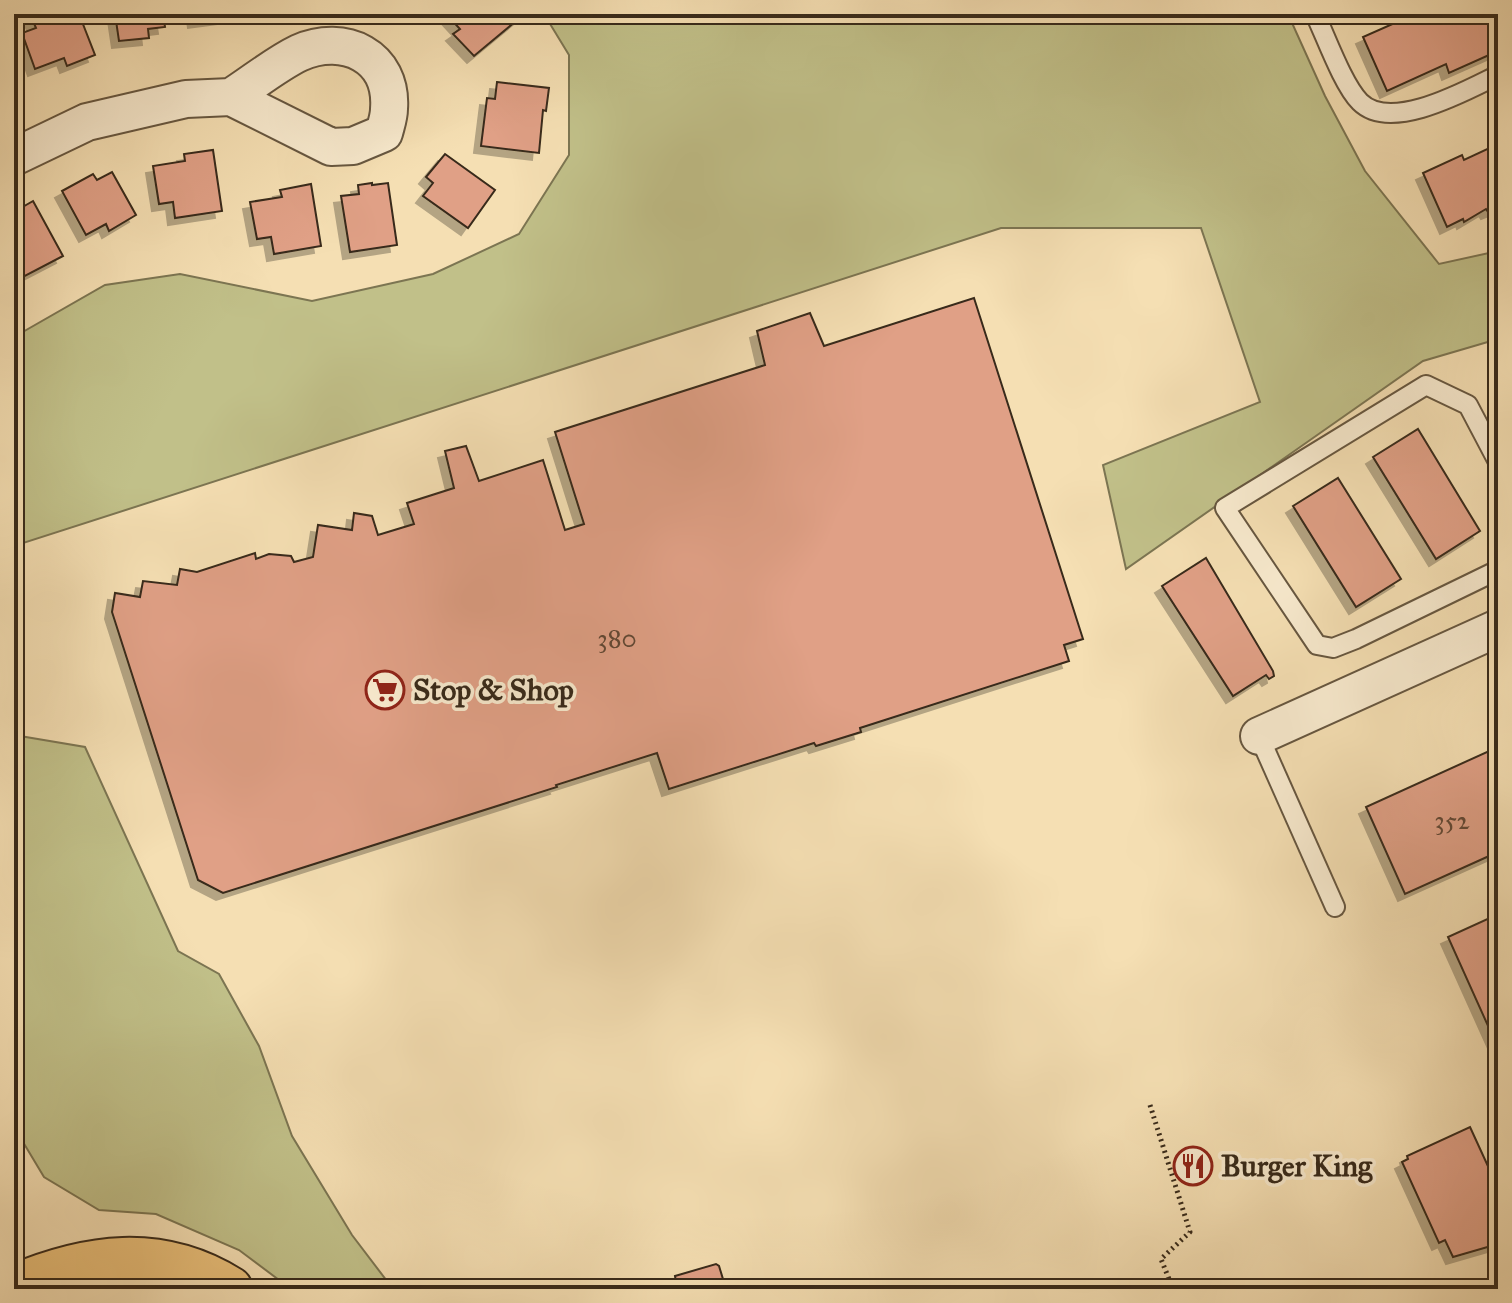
<svg xmlns="http://www.w3.org/2000/svg" width="1512" height="1303" viewBox="0 0 1512 1303" font-family="'IM FELL Great Primer',serif">
<style>
.green{fill:#c1c089;stroke:#7c7552;stroke-width:2}
.building{fill:#e0a086;stroke:#382a1a;stroke-width:2;filter:url(#shadow)}
.lines{fill:none;stroke-linecap:round;stroke-linejoin:round}
.lane-casing{stroke:#675740;stroke-width:22}
.street-casing{stroke:#675740;stroke-width:40}
.highway-casing{stroke:#382a1a;stroke-width:48}
.path{stroke:#382a1a;stroke-width:5;stroke-dasharray:2 4;stroke-linecap:butt}
.lane{stroke:#f8eace;stroke-width:18}
.street{stroke:#f8eace;stroke-width:36}
.highway{stroke:#eac07a;stroke-width:44}
.labels{text-anchor:middle;dominant-baseline:central;stroke-width:7;stroke-linejoin:round;paint-order:stroke}
.number-label{font-size:26px;fill:#624835}
.poi-label{font-size:30px;font-weight:bold;fill:#382a1a;stroke:#f8eace;text-anchor:start}
</style>
<defs>
<filter id="shadow"><feDropShadow dx="-7" dy="7" stdDeviation="0" flood-color="#0004"/></filter>
</defs>
<rect width="100%" height="100%" fill="#f5dfb3"/>
<filter id="stains"><feTurbulence type="fractalNoise" baseFrequency=".0025" numOctaves="4"/><feColorMatrix values="0 0 0 0 .2 0 0 0 0 .09 0 0 0 0 .02 0 0 0 .5 -.17"/></filter>
<radialGradient id="worn" r=".72"><stop offset=".6" stop-color="#630" stop-opacity="0"/><stop offset="1" stop-color="#630" stop-opacity=".3"/></radialGradient>
<g class="green">
<path d="M 544,14 L 1288,14 L 1325,96 L 1365,171 L 1439,264 L 1498,251 L 1498,339 L 1423,361 L 1126,569 L 1103,465 L 1260,402 L 1201,228 L 1001,228 L 14,546 L 14,337 L 105,285 L 180,274 L 312,301 L 433,274 L 519,234 L 569,155 L 569,55 Z"/>
<path d="M 14,735 L 85,747 L 178,951 L 219,974 L 259,1046 L 292,1136 L 352,1235 L 393,1289 L 291,1289 L 239,1250 L 156,1214 L 99,1210 L 44,1177 L 14,1127 Z"/>
</g>
<g class="building">
<path d="M 30,14 L 79,14 L 95,55 L 67,66 L 64,58 L 35,69 L 22,33 L 36,28 Z"/>
<path d="M 115,14 L 163,14 L 165,27 L 148,29 L 149,38 L 119,41 Z"/>
<path d="M 194,14 L 224,14 L 225,17 L 195,21 Z"/>
<path d="M 450,14 L 520,14 L 522,16 L 474,56 L 453,34 L 460,29 L 448,16 Z"/>
<path d="M 1415,14 L 1425,14 L 1427,18 L 1436,14 L 1498,14 L 1498,51 L 1449,73 L 1446,64 L 1387,91 L 1363,37 Z"/>
<path d="M 497,82 L 549,88 L 546,111 L 543,110 L 539,153 L 481,146 L 487,98 L 495,99 Z"/>
<path d="M 1498,144 L 1498,208 L 1488,212 L 1486,209 L 1464,222 L 1463,219 L 1447,227 L 1423,173 L 1462,155 L 1464,160 Z"/>
<path d="M 213,150 L 222,211 L 175,218 L 173,202 L 159,204 L 153,166 L 185,161 L 184,154 Z"/>
<path d="M 445,154 L 495,190 L 468,228 L 423,196 L 433,183 L 426,177 Z"/>
<path d="M 112,172 L 136,215 L 109,231 L 106,224 L 86,235 L 62,191 L 93,174 L 97,180 Z"/>
<path d="M 372,183 L 372,185 L 388,183 L 397,245 L 350,252 L 341,196 L 359,194 L 358,185 Z"/>
<path d="M 311,184 L 321,246 L 274,254 L 271,237 L 257,239 L 250,202 L 282,197 L 280,190 Z"/>
<path d="M 33,201 L 63,256 L 21,278 L 14,265 L 14,209 L 18,206 L 19,209 Z"/>
<path d="M 974,298 L 1083,639 L 1064,645 L 1069,661 L 860,728 L 861,732 L 816,746 L 814,743 L 669,789 L 657,753 L 556,785 L 557,787 L 223,893 L 198,880 L 112,612 L 115,593 L 140,597 L 143,581 L 177,585 L 180,569 L 197,572 L 255,553 L 256,559 L 269,554 L 291,556 L 294,562 L 313,557 L 318,525 L 352,530 L 354,513 L 372,516 L 378,535 L 414,524 L 407,503 L 454,488 L 445,451 L 466,446 L 479,481 L 543,460 L 565,530 L 584,524 L 555,432 L 765,365 L 757,331 L 810,313 L 824,346 Z"/>
<path d="M 1418,429 L 1480,531 L 1436,559 L 1373,457 Z"/>
<path d="M 1338,478 L 1401,579 L 1356,607 L 1293,506 Z"/>
<path d="M 1206,558 L 1273,671 L 1274,676 L 1269,679 L 1266,675 L 1233,696 L 1162,586 Z"/>
<path d="M 1498,747 L 1498,852 L 1405,894 L 1366,807 Z"/>
<path d="M 1494,916 L 1498,925 L 1498,1048 L 1448,937 Z"/>
<path d="M 1470,1127 L 1498,1188 L 1498,1244 L 1453,1257 L 1445,1240 L 1439,1243 L 1402,1162 L 1408,1159 L 1407,1156 Z"/>
<path d="M 716,1264 L 719,1266 L 726,1289 L 652,1289 L 676,1282 L 675,1276 Z"/>
</g>
<g class="lines">
<defs>
<g id="lane">
<path d="M 1315,14 C 1326,37 1343,85 1360,102 C 1391,133 1467,90 1498,75"/>
<path d="M 1498,462 L 1468,405 L 1426,385 L 1225,508 L 1317,645 L 1333,648 L 1356,639 L 1498,570"/>
<path d="M 1259,736 L 1335,907"/>
</g>
<g id="street">
<path d="M 14,157 L 87,122 L 186,99 L 231,97 L 331,147 L 353,146 L 384,133 C 386,125 389,117 389,109 C 393,56 344,33 299,53 C 276,64 253,83 231,97"/>
<path d="M 1259,736 L 1498,628"/>
</g>
<path id="highway" d="M 14,1287 C 87,1256 160,1245 230,1289"/>
</defs>
<use href="#lane" class="lane-casing"/>
<use href="#street" class="street-casing"/>
<use href="#highway" class="highway-casing"/>
<path class="path" d="M 1150,1105 L 1190,1232 L 1161,1259 L 1173,1289"/>
<use href="#lane" class="lane"/>
<use href="#street" class="street"/>
<use href="#highway" class="highway"/>
</g>
<defs>
<symbol id="supermarket-ring" viewBox="-11 -11 22 22"><circle r="9.5" fill="#f8eace" stroke="#8f2418" stroke-width="1.5"/><path d="M-6-5.5h2.5l.6 2H6L4.5 2H-2.5L-4.4-4H-6ZM-1.5 3.2a1.3 1.3 0 1 0 .1 0ZM3 3.2a1.3 1.3 0 1 0 .1 0Z" fill="#8f2418"/></symbol>
<symbol id="restaurant-ring" viewBox="-11 -11 22 22"><circle r="9.5" fill="#f8eace" stroke="#8f2418" stroke-width="1.5"/><path d="M-5-6h1v4h1v-4h1v4h1v-4h1v5L-1.5 .5V6h-2V.5L-5-1ZM5-6V6H3V1.5H1.5Q1.5-4 5-6Z" fill="#8f2418"/></symbol>
</defs>
<g fill-rule="evenodd">
<use href="#supermarket-ring" x="363" y="668" width="44" height="44"/>
<use href="#restaurant-ring" x="1171" y="1144" width="44" height="44"/>
</g>
<g class="labels">
<g class="number-label">
<text x="617" y="638">380</text>
<text x="1452" y="820">352</text>
</g>
<g class="poi-label">
<text x="413" y="690">Stop &amp; Shop</text>
<text x="1221" y="1166">Burger King</text>
</g>
</g>
<rect width="1512" height="1303" fill="none" stroke="#f5dfb3" stroke-width="48"/>
<rect x="16" y="16" width="1480" height="1271" fill="none" stroke="#382a1a" stroke-width="4"/>
<rect x="24" y="24" width="1464" height="1255" fill="none" stroke="#382a1a" stroke-width="2"/>
<rect width="100%" height="100%" filter="url(#stains)"/>
<rect width="100%" height="100%" fill="url(#worn)"/>
</svg>
